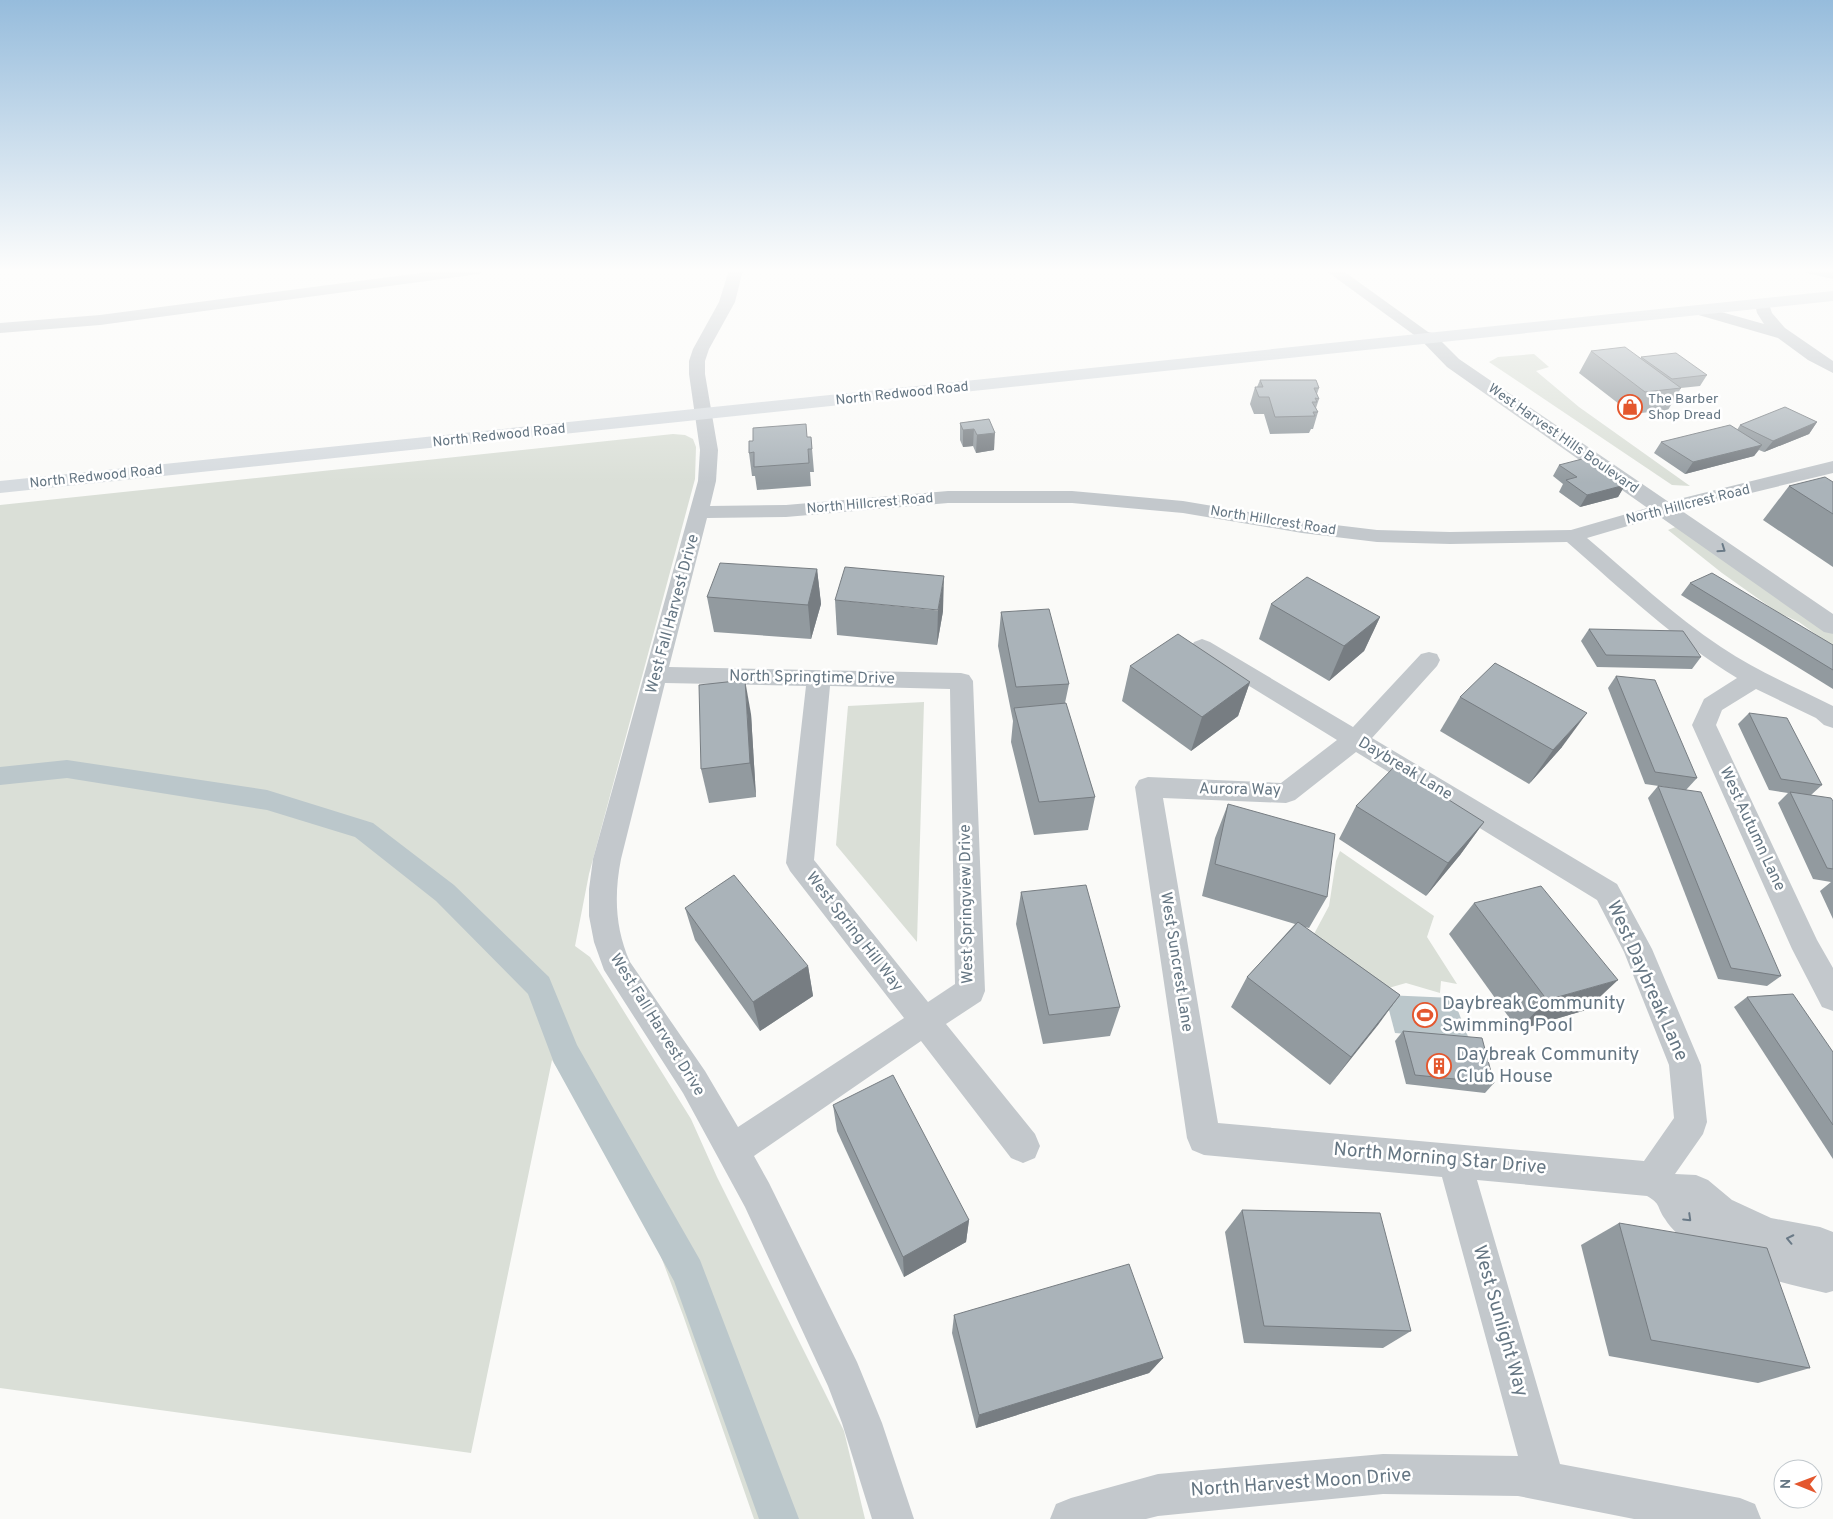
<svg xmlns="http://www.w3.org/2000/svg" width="1833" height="1519" viewBox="0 0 1833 1519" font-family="Overpass,sans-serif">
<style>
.green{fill:#dadfd7}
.water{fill:#bbc7cb}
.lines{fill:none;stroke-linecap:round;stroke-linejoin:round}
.canal{fill:#bbc7cb;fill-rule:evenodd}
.minor{fill:#c3c8cc;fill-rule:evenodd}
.tertiary{fill:#c3c8cc;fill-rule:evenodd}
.primary{fill:#d6dbdf;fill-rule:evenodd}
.wall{fill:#929a9f}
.shaded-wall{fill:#777d82}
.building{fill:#aab3b9;stroke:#777d82}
.oneway{stroke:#6a7a87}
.labels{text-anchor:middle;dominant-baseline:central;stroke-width:5;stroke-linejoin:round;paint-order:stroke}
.far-street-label{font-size:14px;fill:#657683;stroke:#fff}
.far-poi-label{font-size:14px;fill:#657683;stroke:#fff;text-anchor:start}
.street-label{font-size:16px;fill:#657683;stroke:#fff}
.near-street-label{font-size:19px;fill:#657683;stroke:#fff}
.near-poi-label{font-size:19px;fill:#657683;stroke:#fff;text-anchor:start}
</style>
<rect width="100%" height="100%" fill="#fafaf8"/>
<g class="green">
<path d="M 1534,354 L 1549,367 L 1536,371 L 1579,407 L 1690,486 L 1672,485 L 1489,362 L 1498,357 Z"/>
<path d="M 673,434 L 685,435 L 693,439 L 696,447 L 695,479 L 589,874 L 575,946 L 590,957 L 691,1119 L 717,1177 L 844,1431 L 865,1519 L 754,1519 L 683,1315 L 654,1238 L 593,1123 L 552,1060 L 471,1453 L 0,1388 L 0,505 Z"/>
<path d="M 1678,526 L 1833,634 L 1833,647 L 1799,622 L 1777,612 L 1722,573 L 1668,530 Z"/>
<path d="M 924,702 L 917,942 L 836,845 L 848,706 Z"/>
<path d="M 1340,851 L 1434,916 L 1427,937 L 1457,984 L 1441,981 L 1440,993 L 1406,983 L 1378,991 L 1314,934 L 1329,906 L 1336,861 Z"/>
</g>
<path class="water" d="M 1385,995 L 1453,998 L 1469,1039 L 1395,1033 Z"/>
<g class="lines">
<g class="canal">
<path d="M 1804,270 L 1833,271 L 1833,279 L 1806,273 Z"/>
<path d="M 67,760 L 267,790 L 373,823 L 454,885 L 549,977 L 577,1045 L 700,1260 L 799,1519 L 759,1519 L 674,1281 L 554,1063 L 528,994 L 436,901 L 355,837 L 267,810 L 67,778 L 0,785 L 0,767 Z"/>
</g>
<g class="minor">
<path d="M 443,270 L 486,270 L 479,274 L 100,325 L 0,333 L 0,323 L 100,315 Z"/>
<path d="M 729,270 L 743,270 L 735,302 L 709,349 L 705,361 L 705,374 L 718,450 L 716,481 L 710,506 L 786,505 L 948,491 L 1072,491 L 1183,501 L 1302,521 L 1377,530 L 1450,532 L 1571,530 L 1675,500 L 1833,461 L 1833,473 L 1689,508 L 1587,538 C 1631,575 1673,615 1721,647 C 1757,671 1795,687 1833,706 L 1833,728 L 1824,725 L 1816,718 L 1756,689 L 1722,710 L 1716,725 L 1817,940 L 1833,968 L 1833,1011 L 1822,1007 L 1792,949 L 1692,725 L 1704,699 L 1737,678 C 1675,640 1622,590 1567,542 L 1450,544 L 1377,542 L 1302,533 L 1183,513 L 1072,503 L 948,503 L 786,517 L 707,518 L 669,667 L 961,673 L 969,675 L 973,681 L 985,991 L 981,1001 L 946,1024 L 1035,1134 L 1040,1146 L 1035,1158 L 1023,1163 L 1011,1158 L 921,1041 L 754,1156 L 769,1183 L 857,1362 L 882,1423 L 914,1519 L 872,1519 L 842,1423 L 828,1386 L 745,1207 L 683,1093 L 604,970 L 594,942 L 589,916 L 589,889 L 593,859 L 698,481 L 700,450 L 689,374 L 689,361 L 693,349 L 719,302 ZM 665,683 L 806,686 L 786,863 L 790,871 L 904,1018 L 738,1127 L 705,1071 L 630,962 C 615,928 614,895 621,859 ZM 830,686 L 950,689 L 955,984 L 928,1002 L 814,860 Z"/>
<path d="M 1325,270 L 1342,270 L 1435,337 L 1433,340 L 1421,340 Z"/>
<path d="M 1763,299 L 1768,301 L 1772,313 L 1785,328 L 1833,361 L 1833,373 L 1808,360 L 1778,338 L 1695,314 L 1692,311 L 1695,308 L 1700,306 L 1764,324 L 1757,313 L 1755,304 L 1758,301 Z"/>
<path d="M 1202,639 L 1210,642 L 1353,727 L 1421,654 L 1429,652 L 1437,654 L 1440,660 L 1437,666 L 1372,738 L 1617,884 L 1652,949 L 1701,1065 L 1707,1122 L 1703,1134 L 1675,1174 L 1696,1175 L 1708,1180 L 1732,1200 L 1771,1218 L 1820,1227 L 1833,1232 L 1833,1291 L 1826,1293 C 1783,1283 1730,1271 1692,1246 C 1684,1240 1670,1228 1665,1219 C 1656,1206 1662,1205 1647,1196 L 1477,1180 L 1560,1464 L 1740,1498 L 1755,1504 L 1761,1519 L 1634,1519 L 1518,1496 L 1383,1494 L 1158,1516 L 1146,1519 L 1050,1519 L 1056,1504 L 1071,1498 L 1158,1474 L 1383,1454 L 1518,1456 L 1442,1177 L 1204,1155 L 1192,1150 L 1187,1138 L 1135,787 L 1139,780 L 1148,777 L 1281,783 L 1337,740 L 1194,652 L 1191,647 L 1194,642 ZM 1356,752 L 1597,900 L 1624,952 L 1669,1065 L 1674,1118 L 1644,1161 L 1218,1123 L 1163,798 L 1286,803 L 1295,800 Z"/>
</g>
<path class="tertiary" d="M 1427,332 L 1433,333 L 1459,359 L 1833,614 L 1833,634 L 1824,632 L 1447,367 L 1418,337 L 1421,333 Z"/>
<path class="primary" d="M 1833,291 L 1833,301 L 0,493 L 0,481 Z"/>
</g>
<g class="wall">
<path d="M 1591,351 L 1641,358 L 1641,357 L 1707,375 L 1700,386 L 1681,388 L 1668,410 L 1632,414 L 1579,373 Z"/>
<path d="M 1260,380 L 1319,388 L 1317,394 L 1319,399 L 1316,408 L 1318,412 L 1313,429 L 1311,429 L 1309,433 L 1270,434 L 1264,414 L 1254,414 L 1250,404 L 1255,387 L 1257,387 Z"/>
<path d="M 989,419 L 994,450 L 976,453 L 973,446 L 963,447 L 960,440 L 960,423 Z"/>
<path d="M 1817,422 L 1809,434 L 1764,452 L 1759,450 L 1754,456 L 1685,474 L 1654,453 L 1661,442 L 1737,430 L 1740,425 Z"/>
<path d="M 807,437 L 811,437 L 813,460 L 814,472 L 810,472 L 811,486 L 757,490 L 755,476 L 752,476 L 749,453 Z"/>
<path d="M 1559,465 L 1625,485 L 1618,497 L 1580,507 L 1559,492 L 1563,484 L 1553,476 Z"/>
<path d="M 1833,482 L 1833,567 L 1763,520 L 1789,486 Z"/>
<path d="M 817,569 L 821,604 L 811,639 L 714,632 L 707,597 Z"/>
<path d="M 1690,583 L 1833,645 L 1833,689 L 1681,595 Z"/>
<path d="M 835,600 L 943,611 L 937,645 L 837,635 Z"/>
<path d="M 1271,604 L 1380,617 L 1364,651 L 1329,681 L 1259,639 Z"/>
<path d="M 1001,612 L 1069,684 L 1065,703 L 1095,797 L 1088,830 L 1034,835 L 1011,742 L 1013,721 L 998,646 Z"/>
<path d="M 1589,629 L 1701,657 L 1692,669 L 1597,667 L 1581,641 Z"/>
<path d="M 1130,666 L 1250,682 L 1238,716 L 1191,751 L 1122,701 Z"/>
<path d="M 1616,676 L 1697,778 L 1686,790 L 1645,784 L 1608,688 Z"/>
<path d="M 1460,697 L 1562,747 L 1529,784 L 1440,731 Z"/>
<path d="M 1749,713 L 1822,785 L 1811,795 L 1833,801 L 1833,919 L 1820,891 L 1831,882 L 1813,879 L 1778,803 L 1788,793 L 1769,790 L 1738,724 Z"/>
<path d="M 751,714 L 756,797 L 709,803 L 701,769 Z"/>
<path d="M 1658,786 L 1781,976 L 1767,986 L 1718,979 L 1648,798 Z"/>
<path d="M 1228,804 L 1327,897 L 1309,928 L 1305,927 L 1400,995 L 1330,1085 L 1231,1007 L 1247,977 L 1295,924 L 1202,896 L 1215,838 Z"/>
<path d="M 1356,806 L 1484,822 L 1460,855 L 1426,896 L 1339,839 Z"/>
<path d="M 1021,892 L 1120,1007 L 1110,1036 L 1043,1044 L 1016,924 Z"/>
<path d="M 1474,903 L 1586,1010 L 1518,1030 L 1449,934 Z"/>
<path d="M 685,908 L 808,966 L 813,996 L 760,1031 L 695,940 Z"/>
<path d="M 1747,997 L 1833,1052 L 1833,1159 L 1734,1007 Z"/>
<path d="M 1403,1031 L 1494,1083 L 1485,1093 L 1406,1084 L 1395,1041 Z"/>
<path d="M 833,1105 L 969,1220 L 966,1242 L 904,1277 L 837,1131 Z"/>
<path d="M 1242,1210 L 1411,1331 L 1383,1348 L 1244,1343 L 1225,1232 Z"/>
<path d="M 1619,1223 L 1810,1368 L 1758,1383 L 1609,1356 L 1581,1245 Z"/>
<path d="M 954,1315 L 1163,1358 L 1149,1373 L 976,1428 L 952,1333 Z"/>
</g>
<g class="shaded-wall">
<path d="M 1817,422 L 1809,434 L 1764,452 L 1773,441 Z"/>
<path d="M 974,429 L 973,446 L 963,447 L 963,430 Z"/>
<path d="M 995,433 L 994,450 L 976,453 L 977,435 Z"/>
<path d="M 1762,445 L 1754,456 L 1685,474 L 1693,462 Z"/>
<path d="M 1625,485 L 1618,497 L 1580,507 L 1587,495 Z"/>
<path d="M 817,569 L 821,604 L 811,639 L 808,605 Z"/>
<path d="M 944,576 L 943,611 L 937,645 L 938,610 Z"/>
<path d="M 1380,617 L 1364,651 L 1329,681 L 1344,646 Z"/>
<path d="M 745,680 L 751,714 L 756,797 L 750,763 Z"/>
<path d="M 1250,682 L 1238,716 L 1191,751 L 1202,717 Z"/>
<path d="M 1587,713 L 1562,747 L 1529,784 L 1553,750 Z"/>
<path d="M 1484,822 L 1460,855 L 1426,896 L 1448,863 Z"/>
<path d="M 808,966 L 813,996 L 760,1031 L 753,1002 Z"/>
<path d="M 1618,980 L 1586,1010 L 1518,1030 L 1547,1000 Z"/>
<path d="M 1400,995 L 1378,1025 L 1330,1085 L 1351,1057 Z"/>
<path d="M 969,1220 L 966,1242 L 904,1277 L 903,1257 Z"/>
<path d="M 1163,1358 L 1149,1373 L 976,1428 L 979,1415 Z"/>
</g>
<g class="building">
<path d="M 1625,347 L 1681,388 L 1645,392 L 1591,351 Z"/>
<path d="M 1676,353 L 1707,375 L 1672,379 L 1641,357 Z"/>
<path d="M 1260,380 L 1316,380 L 1319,388 L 1314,388 L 1319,399 L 1315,398 L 1317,402 L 1312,402 L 1318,412 L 1313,412 L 1315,416 L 1275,417 L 1269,397 L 1259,397 L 1255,387 L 1263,387 Z"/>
<path d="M 1785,407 L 1817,422 L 1773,441 L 1740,425 Z"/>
<path d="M 989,419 L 995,433 L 977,435 L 974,429 L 963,430 L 960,423 Z"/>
<path d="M 806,424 L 807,437 L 811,437 L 812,449 L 808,449 L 809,463 L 754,467 L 754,452 L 749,453 L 749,441 L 753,441 L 753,428 Z"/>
<path d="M 1730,425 L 1762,445 L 1693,462 L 1661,442 Z"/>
<path d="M 1586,458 L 1625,485 L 1587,495 L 1566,480 L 1577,477 L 1559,465 Z"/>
<path d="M 1825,477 L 1833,482 L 1833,514 L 1789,486 Z"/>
<path d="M 720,563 L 817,569 L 808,605 L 707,597 Z"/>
<path d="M 845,567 L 944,576 L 938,610 L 835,600 Z"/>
<path d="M 1712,573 L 1833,645 L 1833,670 L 1690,583 Z"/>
<path d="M 1307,577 L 1380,617 L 1344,646 L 1271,604 Z"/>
<path d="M 1049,609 L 1069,684 L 1016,687 L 1001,612 Z"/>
<path d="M 1589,629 L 1683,631 L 1701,657 L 1606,655 Z"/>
<path d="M 1178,634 L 1250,682 L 1202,717 L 1130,666 Z"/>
<path d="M 1495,663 L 1587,713 L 1553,750 L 1460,697 Z"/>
<path d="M 1616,676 L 1655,680 L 1697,778 L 1655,772 Z"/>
<path d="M 745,680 L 750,763 L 701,769 L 699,685 Z"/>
<path d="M 1066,703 L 1095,797 L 1039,802 L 1014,708 Z"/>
<path d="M 1749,713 L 1787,718 L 1822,785 L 1781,779 Z"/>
<path d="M 1395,766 L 1484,822 L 1448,863 L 1356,806 Z"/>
<path d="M 1658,786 L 1701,792 L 1781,976 L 1731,968 Z"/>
<path d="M 1790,792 L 1831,798 L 1833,801 L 1833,869 L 1827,868 Z"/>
<path d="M 1228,804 L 1335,834 L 1327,897 L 1215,864 Z"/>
<path d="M 734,875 L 808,966 L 753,1002 L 685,908 Z"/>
<path d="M 1086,885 L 1120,1007 L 1049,1015 L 1021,892 Z"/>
<path d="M 1541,886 L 1618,980 L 1547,1000 L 1474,903 Z"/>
<path d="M 1298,922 L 1400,995 L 1351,1057 L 1247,977 Z"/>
<path d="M 1793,994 L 1833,1052 L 1833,1125 L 1747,997 Z"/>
<path d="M 1403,1031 L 1482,1038 L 1494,1083 L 1415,1075 Z"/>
<path d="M 893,1075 L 969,1220 L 903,1257 L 833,1105 Z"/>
<path d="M 1242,1210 L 1380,1213 L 1411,1331 L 1264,1326 Z"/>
<path d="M 1619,1223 L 1767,1248 L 1810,1368 L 1651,1340 Z"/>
<path d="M 1129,1264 L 1163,1358 L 979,1415 L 954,1315 Z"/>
</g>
<defs><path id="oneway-chevron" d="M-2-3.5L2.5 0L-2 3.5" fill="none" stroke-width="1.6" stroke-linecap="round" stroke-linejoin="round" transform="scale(1.25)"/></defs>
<g class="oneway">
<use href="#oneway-chevron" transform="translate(1722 549) rotate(35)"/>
<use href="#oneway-chevron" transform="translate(1688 1218) rotate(44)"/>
<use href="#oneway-chevron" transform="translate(1790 1239) rotate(-168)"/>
</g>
<linearGradient id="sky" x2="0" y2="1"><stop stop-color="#96bcdc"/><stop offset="0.56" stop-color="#fdfdfc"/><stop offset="1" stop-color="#fdfdfc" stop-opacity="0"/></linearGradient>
<rect width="1833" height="483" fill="url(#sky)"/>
<defs>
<symbol id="shop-ring" viewBox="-11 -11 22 22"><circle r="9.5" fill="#fff" stroke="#e4572e" stroke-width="1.5"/><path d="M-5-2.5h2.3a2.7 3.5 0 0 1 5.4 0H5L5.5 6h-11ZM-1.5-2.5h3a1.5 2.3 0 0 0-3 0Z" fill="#e4572e"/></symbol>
<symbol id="stadium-ring" viewBox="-11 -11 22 22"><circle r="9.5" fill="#fff" stroke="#e4572e" stroke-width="1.5"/><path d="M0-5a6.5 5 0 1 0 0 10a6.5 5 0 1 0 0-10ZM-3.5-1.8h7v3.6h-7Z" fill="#e4572e"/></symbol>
<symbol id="building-ring" viewBox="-11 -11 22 22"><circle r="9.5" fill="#fff" stroke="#e4572e" stroke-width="1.5"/><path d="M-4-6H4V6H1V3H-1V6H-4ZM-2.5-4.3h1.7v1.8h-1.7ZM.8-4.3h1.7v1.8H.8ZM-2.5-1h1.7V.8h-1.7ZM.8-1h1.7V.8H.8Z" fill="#e4572e"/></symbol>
</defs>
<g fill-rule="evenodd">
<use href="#shop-ring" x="1616" y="393" width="28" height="28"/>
<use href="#stadium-ring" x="1411" y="1001" width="28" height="28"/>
<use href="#building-ring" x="1425" y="1052" width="28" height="28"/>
</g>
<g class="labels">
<g class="far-street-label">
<text transform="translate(902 394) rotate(-6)">North Redwood Road</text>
<text transform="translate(499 436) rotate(-6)">North Redwood Road</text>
<text transform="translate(1563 439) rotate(35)">West Harvest Hills Boulevard</text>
<text transform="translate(96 477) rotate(-6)">North Redwood Road</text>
<text transform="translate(870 504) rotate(-5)">North Hillcrest Road</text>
<text transform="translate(1688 505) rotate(-14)">North Hillcrest Road</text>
<text transform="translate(1273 521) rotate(9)">North Hillcrest Road</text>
</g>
<g class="far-poi-label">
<text x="1648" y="399">The Barber<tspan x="1648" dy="16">Shop Dread</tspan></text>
</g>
<g class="street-label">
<text transform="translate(673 614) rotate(-75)">West Fall Harvest Drive</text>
<text transform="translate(812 678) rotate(1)">North Springtime Drive</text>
<text transform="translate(1405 769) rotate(31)">Daybreak Lane</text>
<text transform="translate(1240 790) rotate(1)">Aurora Way</text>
<text transform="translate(1752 829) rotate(65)">West Autumn Lane</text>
<text transform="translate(967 904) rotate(-91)">West Springview Drive</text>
<text transform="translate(854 932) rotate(52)">West Spring Hill Way</text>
<text transform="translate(1176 962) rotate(81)">West Suncrest Lane</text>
<text transform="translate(657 1025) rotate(58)">West Fall Harvest Drive</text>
</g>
<g class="near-street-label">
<text transform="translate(1647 981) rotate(66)">West Daybreak Lane</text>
<text transform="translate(1440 1159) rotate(5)">North Morning Star Drive</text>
<text transform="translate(1500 1321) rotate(74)">West Sunlight Way</text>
<text transform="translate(1301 1483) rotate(-4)">North Harvest Moon Drive</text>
</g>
<g class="near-poi-label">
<text x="1442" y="1004">Daybreak Community<tspan x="1442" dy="22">Swimming Pool</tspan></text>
<text x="1456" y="1055">Daybreak Community<tspan x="1456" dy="22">Club House</tspan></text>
</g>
</g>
<g transform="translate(1798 1484) rotate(271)"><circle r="24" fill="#ffffff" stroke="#c1c8cd"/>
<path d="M0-4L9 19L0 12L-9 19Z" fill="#e4572e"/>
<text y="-8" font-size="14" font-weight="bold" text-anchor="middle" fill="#657683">N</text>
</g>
</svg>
